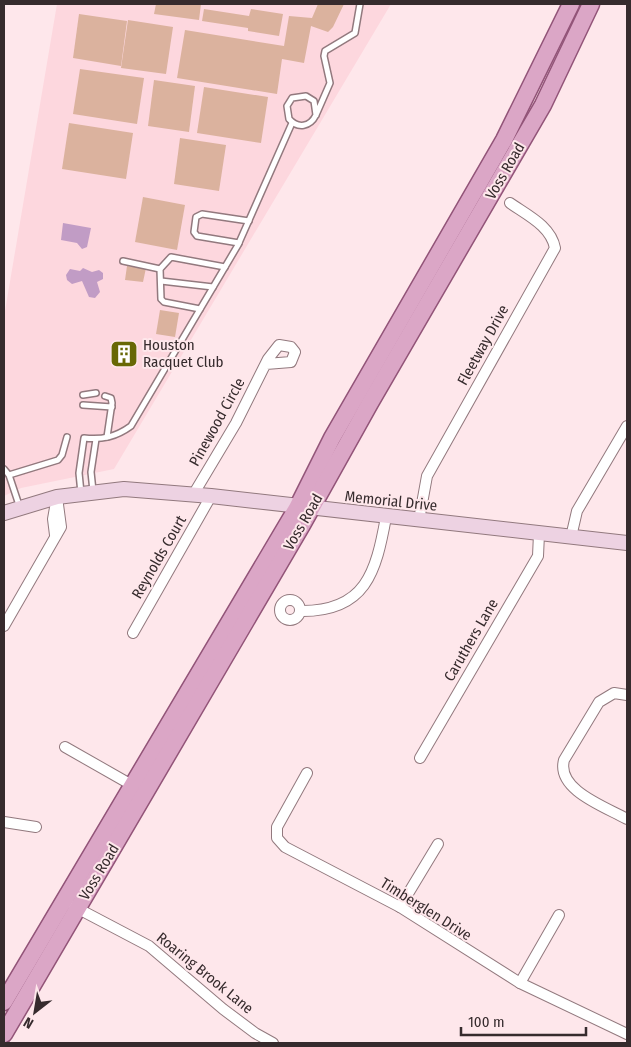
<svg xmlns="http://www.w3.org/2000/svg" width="631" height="1047" viewBox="0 0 631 1047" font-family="'Fira Sans Condensed',sans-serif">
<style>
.built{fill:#fdd7de}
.green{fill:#dbb29e}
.water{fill:#c19cc5}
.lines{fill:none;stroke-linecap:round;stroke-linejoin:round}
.lane-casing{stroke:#92797e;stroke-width:8}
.street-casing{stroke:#92797e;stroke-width:12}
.secondary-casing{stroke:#92797e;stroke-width:16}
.primary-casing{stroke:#925478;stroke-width:19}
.lane{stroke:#fff;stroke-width:5}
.street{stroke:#fff;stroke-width:10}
.secondary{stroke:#edd2e2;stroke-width:14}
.primary{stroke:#dba6c6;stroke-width:16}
.labels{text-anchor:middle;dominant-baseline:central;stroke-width:4;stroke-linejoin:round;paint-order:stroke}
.street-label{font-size:15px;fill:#362b2d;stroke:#fee7eb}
.poi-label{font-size:15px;fill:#362b2d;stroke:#fee7eb;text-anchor:start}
</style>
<rect width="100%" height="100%" fill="#fee7eb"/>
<path class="built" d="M 57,4 L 391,4 L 114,469 L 21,488 L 4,496 L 4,317 Z"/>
<g class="green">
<path d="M 156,4 L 201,4 L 199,20 L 154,14 Z"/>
<path d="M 318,4 L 344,4 L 333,27 L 328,32 L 311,26 L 304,63 L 282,59 L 277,94 L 177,78 L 185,30 L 284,46 L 289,16 L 312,18 Z"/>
<path d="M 204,9 L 249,16 L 251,9 L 283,14 L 279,36 L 248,31 L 248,28 L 202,21 Z"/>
<path d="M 79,14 L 127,21 L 121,66 L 73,58 Z"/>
<path d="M 128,20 L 173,27 L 166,74 L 121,68 Z"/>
<path d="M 80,69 L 144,78 L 137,124 L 73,114 Z"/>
<path d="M 154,80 L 195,86 L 189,132 L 148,126 Z"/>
<path d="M 204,87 L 268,97 L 261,143 L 197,133 Z"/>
<path d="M 69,123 L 133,133 L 126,179 L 62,169 Z"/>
<path d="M 180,138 L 226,145 L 219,191 L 174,184 Z"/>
<path d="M 143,197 L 185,205 L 177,250 L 135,242 Z"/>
<path d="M 127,266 L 146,268 L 143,282 L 125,280 Z"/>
<path d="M 160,310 L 179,313 L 175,337 L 156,334 Z"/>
</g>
<g class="water">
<path d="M 63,223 L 91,228 L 87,247 L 82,249 L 77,243 L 61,240 Z"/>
<path d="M 83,268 L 92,272 L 99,270 L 103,273 L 103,279 L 97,282 L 100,292 L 95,298 L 89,297 L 82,281 L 72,284 L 67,280 L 66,275 L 70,269 L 80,271 Z"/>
</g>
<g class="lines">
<defs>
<g id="lane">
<path d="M 316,115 L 314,101 L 306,96 L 292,98 L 287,106 L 289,119 C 298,129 310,127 316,115 L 330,83 L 324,56 L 325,51 L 355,33 L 360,4"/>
<path d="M 239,243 L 197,236 L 194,232 L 196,217 L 202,214 L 249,221"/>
<path d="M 123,261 L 160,269"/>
<path d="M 161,281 L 213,287"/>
<path d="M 200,309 L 164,302 L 161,299 L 160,269 L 171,257 L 225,267"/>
<path d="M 83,395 L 96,393"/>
<path d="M 105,396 L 111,398 L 112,403 L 107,437"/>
<path d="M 83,405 L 112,407"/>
<path d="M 4,469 L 9,475 L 20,508"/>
<path d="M 9,475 L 58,460 L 62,455 L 67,437"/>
<path d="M 93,491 L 91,472 L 96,439"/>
<path d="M 81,493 L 79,473 L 84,438 C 102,440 116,437 131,426 L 238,245 L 292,123"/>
</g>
<g id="street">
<path d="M 193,495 L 236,423 L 268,359 L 279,345 L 291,347 L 295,352 L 291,362 L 266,364"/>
<path d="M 419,520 L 427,476 L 555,248 C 551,226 527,215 510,203"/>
<path d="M 55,535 L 53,519 L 56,502"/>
<path d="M 571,537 L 577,511 L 627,426"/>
<circle cx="290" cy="610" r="10"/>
<path d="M 300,611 C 366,612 376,572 386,517"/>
<path d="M 4,626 L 61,527 L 57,497"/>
<path d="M 133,633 L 211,496"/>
<path d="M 627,695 L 614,693 L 599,702 L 564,760 C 556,790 606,807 627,819"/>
<path d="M 65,747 L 137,788"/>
<path d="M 420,758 L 538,556 L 539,534"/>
<path d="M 307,773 L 277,827 L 277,838 L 285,847 L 400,907 L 520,983 L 627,1034"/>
<path d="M 4,822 L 36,827"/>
<path d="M 73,906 L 149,946 L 223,1009 L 255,1033 L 273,1043"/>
<path d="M 400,907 L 438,844"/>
<path d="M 520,983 L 559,915"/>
</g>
<path id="secondary" d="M 4,513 L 57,497 L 124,489 L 211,496 L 627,543"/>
<g id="primary">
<path d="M 4,1002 L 297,508 L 332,438 L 504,140 L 571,4"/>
<path d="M 4,1034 L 302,525 L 370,403 L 543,105 L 591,4"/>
</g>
</defs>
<use href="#lane" class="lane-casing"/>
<use href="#street" class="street-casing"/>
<use href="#secondary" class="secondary-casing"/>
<use href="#primary" class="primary-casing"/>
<use href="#lane" class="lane"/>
<use href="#street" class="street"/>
<use href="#secondary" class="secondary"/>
<use href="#primary" class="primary"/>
</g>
<defs>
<symbol id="building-square" viewBox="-11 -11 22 22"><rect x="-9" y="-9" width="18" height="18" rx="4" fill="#676805" stroke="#fee7eb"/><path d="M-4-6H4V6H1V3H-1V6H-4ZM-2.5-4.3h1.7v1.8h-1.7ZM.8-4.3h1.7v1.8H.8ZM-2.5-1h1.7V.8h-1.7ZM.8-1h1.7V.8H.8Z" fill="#fff"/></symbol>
</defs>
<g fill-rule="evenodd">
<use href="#building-square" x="108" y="338" width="32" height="32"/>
</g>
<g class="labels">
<g class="street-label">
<text transform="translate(505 171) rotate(-60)">Voss Road</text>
<text transform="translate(483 345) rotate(-61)">Fleetway Drive</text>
<text transform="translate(217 422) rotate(-61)">Pinewood Circle</text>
<text transform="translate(391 501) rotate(6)">Memorial Drive</text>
<text transform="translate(303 522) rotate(-60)">Voss Road</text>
<text transform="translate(159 557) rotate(-60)">Reynolds Court</text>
<text transform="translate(471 640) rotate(-60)">Caruthers Lane</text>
<text transform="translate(99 872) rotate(-59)">Voss Road</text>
<text transform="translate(426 909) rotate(32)">Timberglen Drive</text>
<text transform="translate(205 973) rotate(39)">Roaring Brook Lane</text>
</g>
<g class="poi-label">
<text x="143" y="345">Houston<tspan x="143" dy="17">Racquet Club</tspan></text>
</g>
</g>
<rect width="631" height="1047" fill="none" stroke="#362b2d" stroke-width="10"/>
<g transform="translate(35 1012) rotate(211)" stroke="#fee7eb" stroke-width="4" paint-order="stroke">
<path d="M0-4L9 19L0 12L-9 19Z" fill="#362b2d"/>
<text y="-8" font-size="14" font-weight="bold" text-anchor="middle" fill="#362b2d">N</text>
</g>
<path d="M461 1027v8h125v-8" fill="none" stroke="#362b2d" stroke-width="2.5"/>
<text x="468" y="1027" font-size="15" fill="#362b2d" stroke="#fee7eb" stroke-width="4" paint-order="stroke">100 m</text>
</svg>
